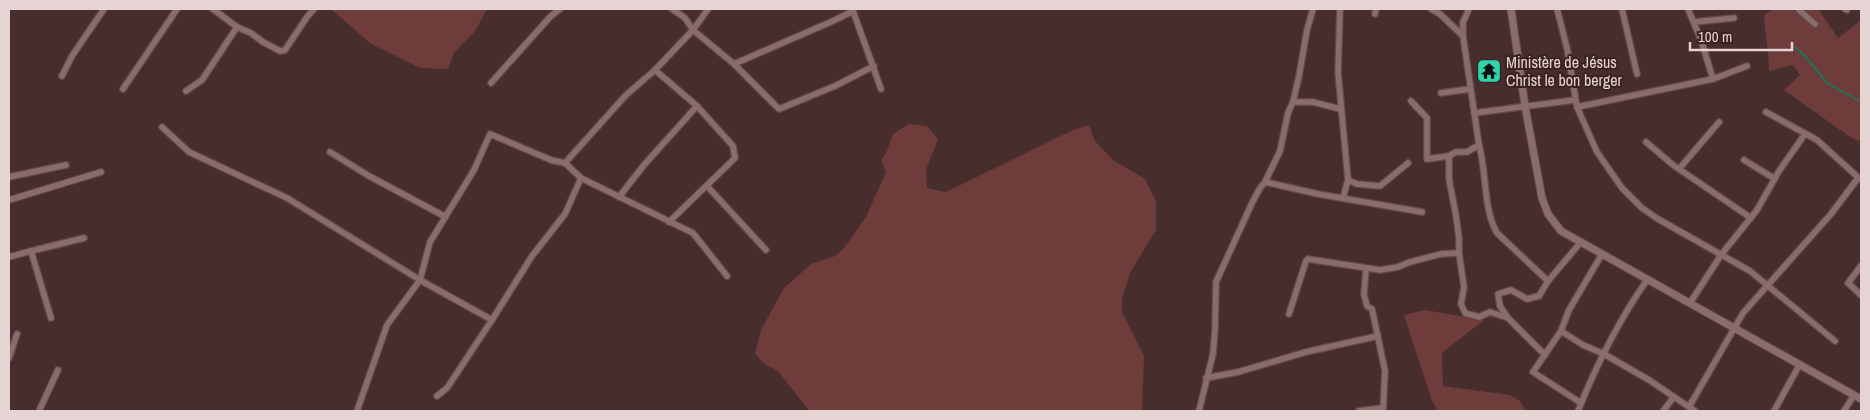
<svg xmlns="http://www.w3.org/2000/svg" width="1870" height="420" viewBox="0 0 1870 420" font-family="'Archivo Narrow',sans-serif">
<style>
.green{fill:#6d3c3b}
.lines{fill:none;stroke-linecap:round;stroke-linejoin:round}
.stream{stroke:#24705a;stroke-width:2}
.minor-casing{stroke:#604a4a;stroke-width:8}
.tertiary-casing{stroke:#604a4a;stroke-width:9}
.minor{stroke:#8a6c6a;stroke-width:5.5}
.tertiary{stroke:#8a6c6a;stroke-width:7}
.labels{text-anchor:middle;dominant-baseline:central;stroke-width:4;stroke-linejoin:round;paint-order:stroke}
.poi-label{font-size:16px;fill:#e5d4d3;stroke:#3c2323;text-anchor:start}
</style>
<rect width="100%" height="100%" fill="#472d2c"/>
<g class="green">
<path d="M 331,9 L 487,9 L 475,31 L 454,53 L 448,69 L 420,68 L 371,44 Z"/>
<path d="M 1772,9 L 1818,9 L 1838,38 L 1860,21 L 1861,22 L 1861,142 L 1850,137 L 1784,90 L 1800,75 L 1793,65 L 1769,71 C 1769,52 1765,35 1764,16 Z"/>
<path d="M 909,124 L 927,126 L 938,139 L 926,170 L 927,188 L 946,192 L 1073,130 L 1089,125 L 1095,141 L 1113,160 L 1145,179 L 1156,201 L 1156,230 L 1130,273 L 1122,299 L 1122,312 L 1144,356 L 1142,411 L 809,411 L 778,371 L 763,363 L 755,354 L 761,330 L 784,288 L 811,264 L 835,256 L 844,248 L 866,217 L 886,172 L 881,160 L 887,151 L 893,134 Z"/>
<path d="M 1425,310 L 1484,320 L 1442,353 L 1443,386 L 1510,395 L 1520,401 L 1526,411 L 1438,411 L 1432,401 L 1404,315 Z"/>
</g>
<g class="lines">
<path class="stream" d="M 1795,47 L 1804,55 L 1827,83 L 1861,102"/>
<defs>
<g id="minor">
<path d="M 213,9 L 237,27 L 251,33 L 263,42 L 280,51 L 285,50 L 307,17 L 314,9"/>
<path d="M 672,9 L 685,18 L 693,30 L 734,64 L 779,109 L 835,86 L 874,66"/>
<path d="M 1340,9 L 1338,72 L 1348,180 L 1357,184 L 1380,186 L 1408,163"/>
<path d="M 1431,9 L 1440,14 L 1463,36"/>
<path d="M 1469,9 L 1463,22 L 1463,36 L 1479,145 C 1487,173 1483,209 1497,233 L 1548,281"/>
<path d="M 1557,9 L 1567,48 L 1577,107 L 1597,152 L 1622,188 L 1642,208 L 1658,219 L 1750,271 L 1835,341"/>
<path d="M 1622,9 L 1637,74"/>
<path d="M 1688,9 L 1701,40 L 1713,79"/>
<path d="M 1800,9 L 1799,10 L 1815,24"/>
<path d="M 1845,9 L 1847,10"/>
<path d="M 1375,14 L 1376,9"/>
<path d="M 1694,22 L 1734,18"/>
<path d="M 734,64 L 833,21 L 853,11 L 881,89"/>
<path d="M 655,70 L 697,106 L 733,146 L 735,158 L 669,222"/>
<path d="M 62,76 L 72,56 L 104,9"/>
<path d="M 491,83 L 550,17 L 560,9"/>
<path d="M 123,89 L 177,9"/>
<path d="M 186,91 L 202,80 L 237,27"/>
<path d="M 1441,93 L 1470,89"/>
<path d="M 1411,101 L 1427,118 L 1427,159 L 1449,156"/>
<path d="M 1293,102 L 1313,102 L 1340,109"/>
<path d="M 1577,107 L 1713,79 L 1747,66"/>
<path d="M 1766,112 L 1817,140 L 1860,179"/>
<path d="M 1474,113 L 1575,100"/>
<path d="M 162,127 L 189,152 L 287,198 L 420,280 L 492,320"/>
<path d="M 1646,142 L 1673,165 L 1751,218"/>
<path d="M 1479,145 L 1467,152 L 1456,152 L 1449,156 L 1449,179 L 1456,216 L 1459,238 L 1459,253 L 1464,287 L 1461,304 L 1465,313 L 1479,317 L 1490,312 L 1508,318 L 1500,306 L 1498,294 L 1511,290 L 1527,299 L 1539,296 L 1548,281 L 1581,242"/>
<path d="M 330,152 L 369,176 L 444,216"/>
<path d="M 1744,160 L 1775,179"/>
<path d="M 565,163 L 581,178 L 693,233 L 727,276"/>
<path d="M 1679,169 L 1719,122"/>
<path d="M 9,177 L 66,165"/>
<path d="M 1265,182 L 1318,194 L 1422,212"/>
<path d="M 707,186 L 766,250"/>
<path d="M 619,197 L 644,165 L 697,106"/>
<path d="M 1343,198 L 1348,180"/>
<path d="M 9,200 L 101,172"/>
<path d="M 31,251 L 84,238"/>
<path d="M 9,257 L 31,251 L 51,318"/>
<path d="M 1861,266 L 1848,283 L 1861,295"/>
<path d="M 1366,269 L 1364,295 L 1367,306 L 1372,309 L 1385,371 L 1383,411"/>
<path d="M 1690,303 L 1721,255 L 1757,210 L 1779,171 L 1805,134"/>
<path d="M 1289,314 L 1306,261 L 1308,259 L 1380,270 L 1398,267 L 1410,262 L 1441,254 L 1459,253"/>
<path d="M 1508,318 L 1545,355"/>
<path d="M 1561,331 L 1583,345 L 1604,354 L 1649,380 L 1695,411"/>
<path d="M 9,358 L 17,334"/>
<path d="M 1206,378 L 1238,372 L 1306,352 L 1378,336"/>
<path d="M 437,396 L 447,388 L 492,320 L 532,256 L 565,214 L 581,178"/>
<path d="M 1581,403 L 1533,372 L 1561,331 L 1569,310 L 1602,254"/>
<path d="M 1689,407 L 1743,313 L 1831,214 L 1858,178"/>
<path d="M 39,411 L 58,370"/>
<path d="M 357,411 L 387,325 L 420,280 L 430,242 L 474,170 L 490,134 L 551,160 L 565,163 L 626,95 L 655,70 L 693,30 L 708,9"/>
<path d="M 1199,411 L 1213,354 L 1215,330 L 1216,282 L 1252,203 L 1260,188 L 1265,182 L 1280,151 L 1288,113 L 1293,102 L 1299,76 L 1307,30 L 1313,9"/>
<path d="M 1359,411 L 1382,408"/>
<path d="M 1578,411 C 1596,366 1619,320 1647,280"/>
<path d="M 1663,411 L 1674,397"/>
<path d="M 1774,411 L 1800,364"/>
<path d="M 1844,411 L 1854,395"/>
</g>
<path id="tertiary" d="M 1511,9 L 1525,106 L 1542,198 L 1548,214 L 1561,231 L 1861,399"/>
</defs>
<use href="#minor" class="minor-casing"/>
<use href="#tertiary" class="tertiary-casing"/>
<use href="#minor" class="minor"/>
<use href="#tertiary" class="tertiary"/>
</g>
<defs>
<symbol id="temple-square" viewBox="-11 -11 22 22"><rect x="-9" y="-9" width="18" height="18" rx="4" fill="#30d4aa" stroke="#3c2323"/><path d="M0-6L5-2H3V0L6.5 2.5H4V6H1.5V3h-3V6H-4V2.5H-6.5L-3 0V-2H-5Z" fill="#111"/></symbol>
</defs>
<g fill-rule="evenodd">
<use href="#temple-square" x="1475" y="57" width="28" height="28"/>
</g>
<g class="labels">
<g class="poi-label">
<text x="1506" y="62">Ministère de Jésus<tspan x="1506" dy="18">Christ le bon berger</tspan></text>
</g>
</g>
<rect width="1870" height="420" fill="none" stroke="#e5d4d3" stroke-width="20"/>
<path d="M1690 42v8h102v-8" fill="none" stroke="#e5d4d3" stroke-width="2.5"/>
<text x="1698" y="42" font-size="15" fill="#e5d4d3" stroke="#3c2323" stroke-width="4" paint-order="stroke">100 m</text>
</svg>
